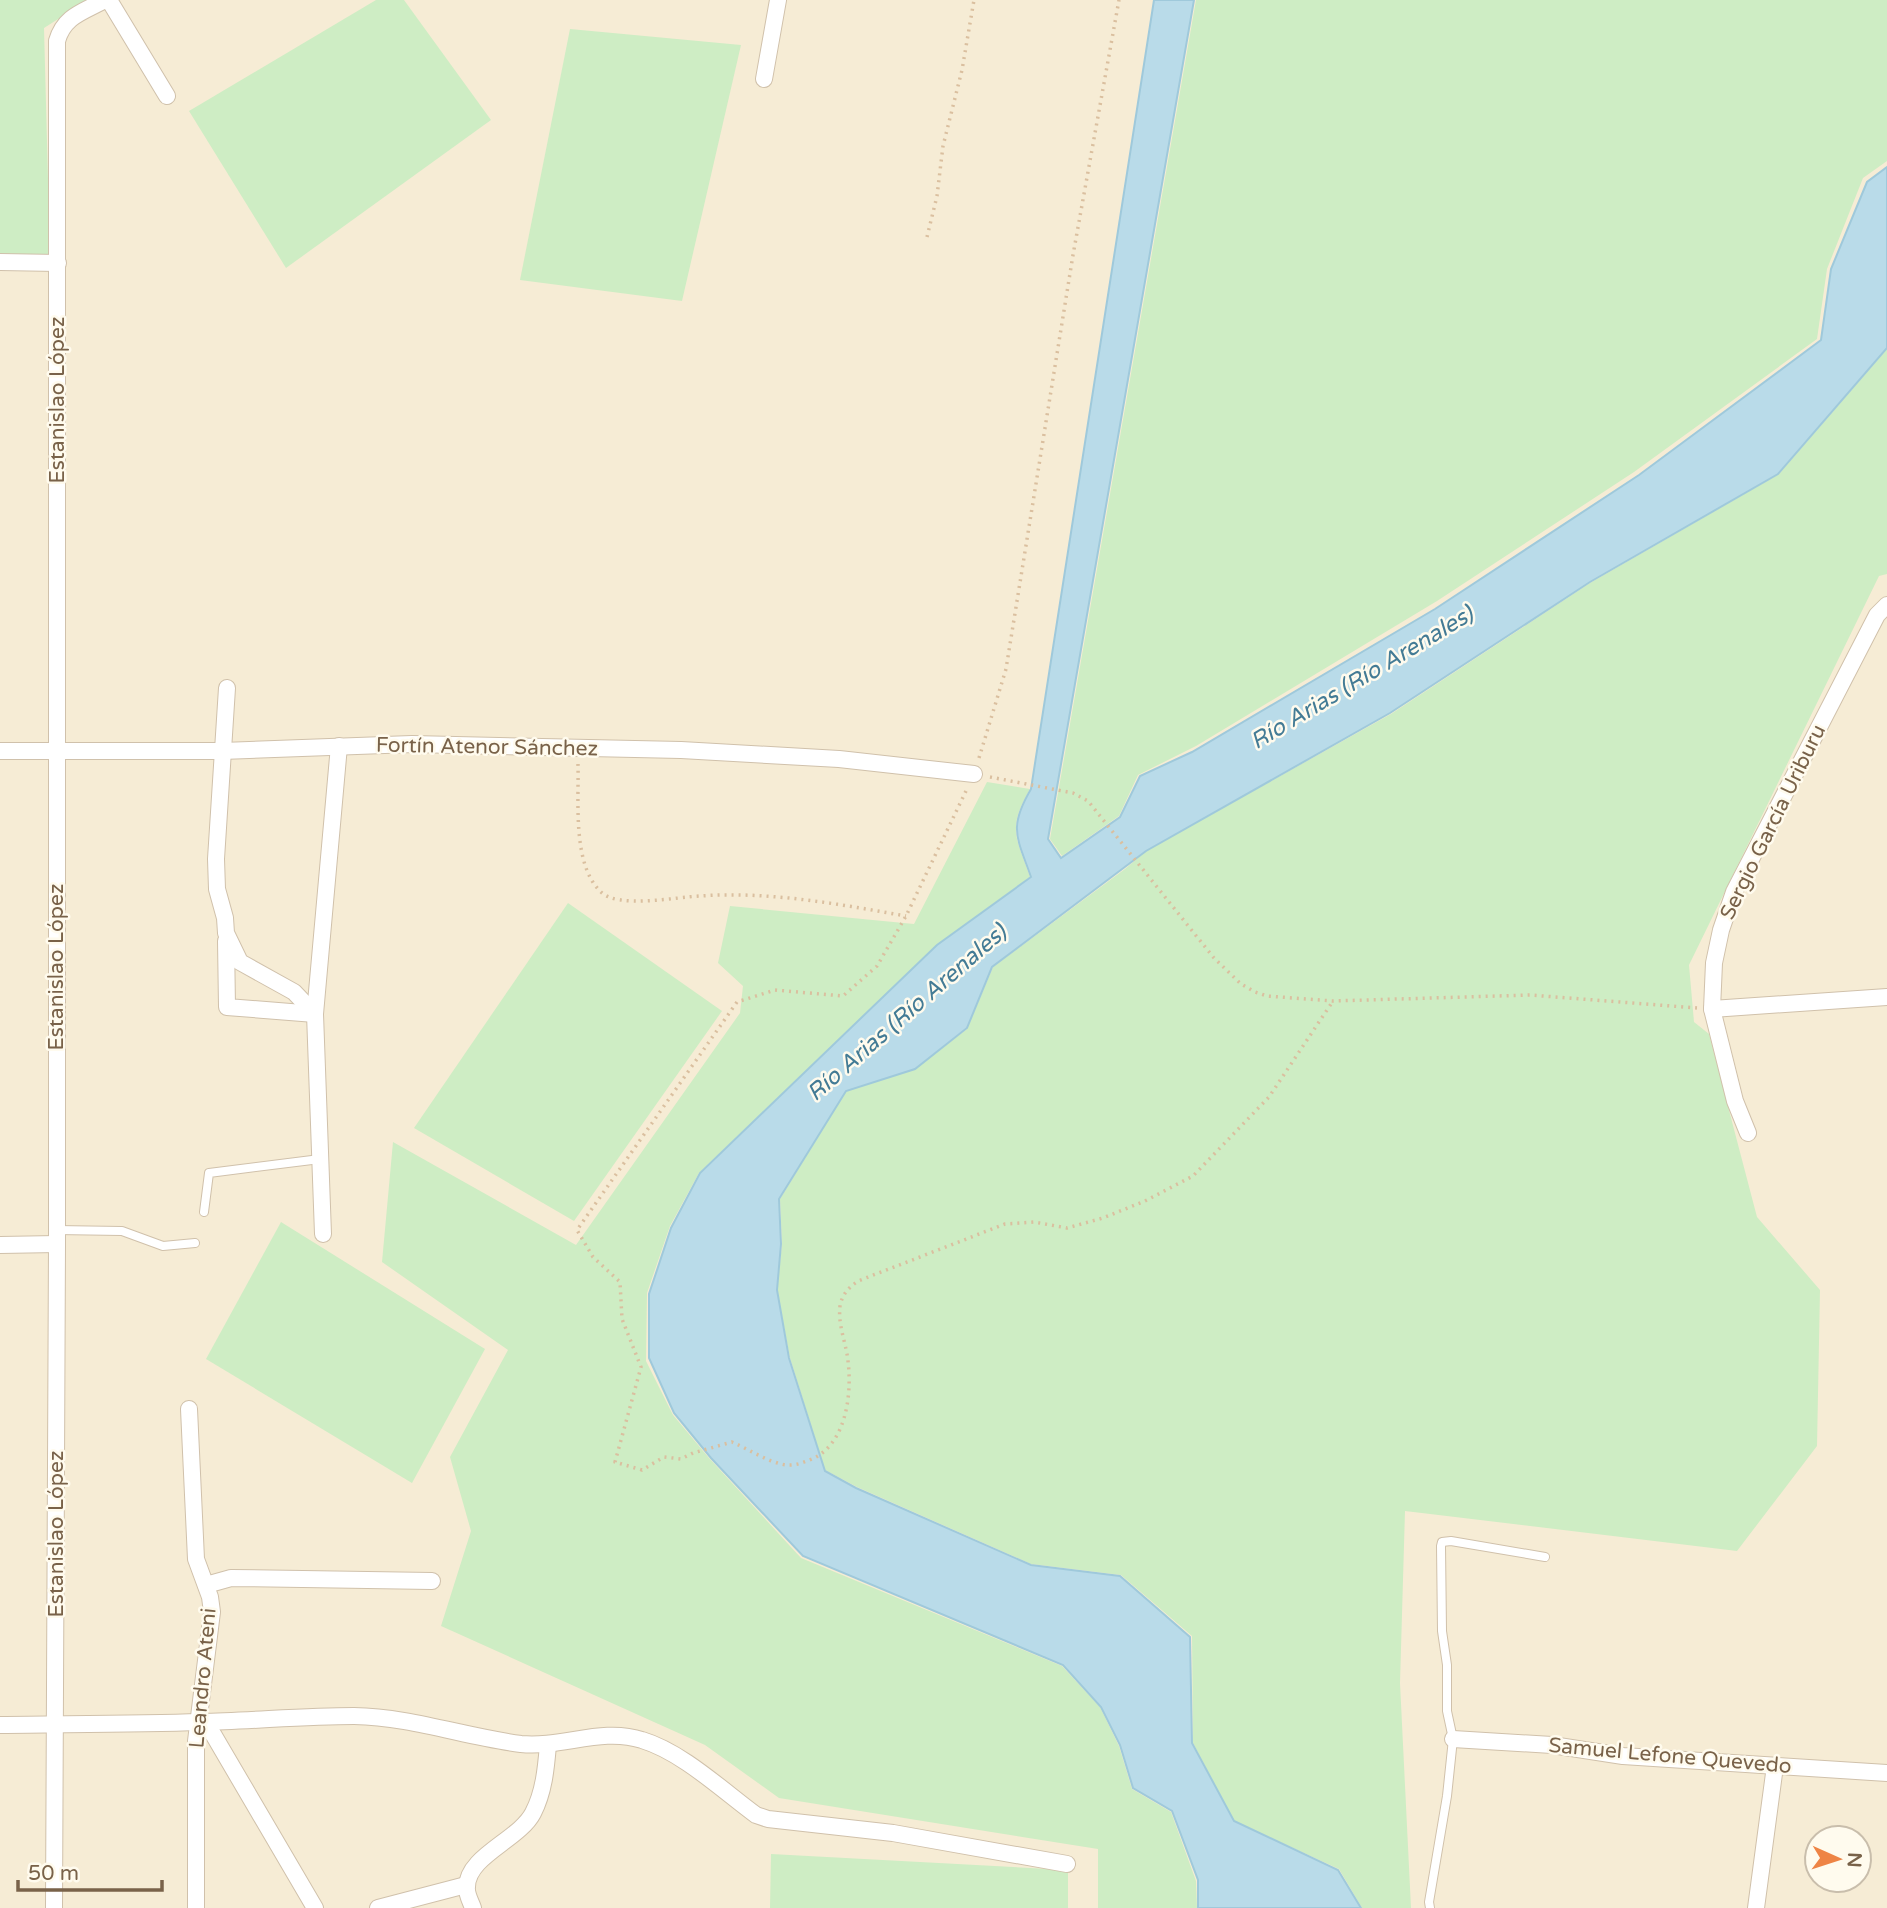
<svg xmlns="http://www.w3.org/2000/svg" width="1887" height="1908" viewBox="0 0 1887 1908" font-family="'Varela Round',sans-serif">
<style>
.residential{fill:#f6ecd5;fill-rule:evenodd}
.green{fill:#ceedc4}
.water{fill:#b9dbe9;stroke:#9fc9db;stroke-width:2}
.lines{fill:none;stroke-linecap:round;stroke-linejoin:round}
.lane-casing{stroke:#d0c1ab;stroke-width:10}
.street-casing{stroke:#d0c1ab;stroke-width:18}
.path{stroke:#dabf9f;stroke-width:3.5;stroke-dasharray:2 5;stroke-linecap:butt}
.lane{stroke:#fff;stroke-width:8}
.street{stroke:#fff;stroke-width:16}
.labels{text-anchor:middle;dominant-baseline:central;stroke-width:5;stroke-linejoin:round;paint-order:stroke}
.street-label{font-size:21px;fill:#796249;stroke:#fffbee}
.water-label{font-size:23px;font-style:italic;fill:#437b95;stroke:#fffbee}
</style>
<rect width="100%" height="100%" fill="#fef8e7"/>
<path class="residential" d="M 0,0 L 1887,0 L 1887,1908 L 0,1908 ZM 1817,1838 L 1859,1838 L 1859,1880 L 1817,1880 Z"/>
<g class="green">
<path d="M 0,0 L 88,0 L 44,28 L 50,255 L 0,254 Z"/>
<path d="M 376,0 L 404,0 L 491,120 L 286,268 L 189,111 Z"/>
<path d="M 1196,0 L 1887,0 L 1887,161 L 1863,178 L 1827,269 L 1817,339 L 1634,472 L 1437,601 L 1196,746 L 1138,775 L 1119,816 L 1062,856 L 1050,839 Z"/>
<path d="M 570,29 L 741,45 L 682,301 L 520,280 Z"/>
<path d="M 1887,349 L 1887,574 L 1879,576 L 1689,965 L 1694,1022 L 1709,1034 L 1757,1217 L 1820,1290 L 1817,1446 L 1737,1551 L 1405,1511 L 1400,1683 L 1411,1908 L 1362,1908 L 1339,1869 L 1234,1821 L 1193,1743 L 1192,1636 L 1121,1575 L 1031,1564 L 857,1487 L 825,1470 L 790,1358 L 777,1290 L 782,1244 L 780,1199 L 846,1091 L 915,1069 L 967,1029 L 993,967 L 1125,869 L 1146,851 L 1391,714 L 1590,583 L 1779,474 Z"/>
<path d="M 987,782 L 1030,789 C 1007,829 1016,837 1030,877 L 937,945 L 699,1173 L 670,1226 L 647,1293 L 646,1361 L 673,1415 L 709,1458 L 801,1558 L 1062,1666 L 1100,1707 L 1119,1746 L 1132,1789 L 1171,1812 L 1196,1881 L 1197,1908 L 1098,1908 L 1098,1849 L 779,1798 L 705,1745 L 441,1626 L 471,1531 L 450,1457 L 508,1350 L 382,1262 L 393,1142 L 576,1245 L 740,1013 L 743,986 L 718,963 L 730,906 L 914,924 Z"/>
<path d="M 568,903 L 722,1011 L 574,1221 L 414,1128 Z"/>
<path d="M 281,1222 L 485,1349 L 412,1483 L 206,1359 Z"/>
<path d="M 771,1854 L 1068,1870 L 1068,1908 L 770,1908 Z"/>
</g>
<path class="water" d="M 1154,0 L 1194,0 L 1048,839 L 1061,858 L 1120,817 L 1140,776 L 1192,752 L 1435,609 L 1639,475 L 1821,340 L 1831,269 L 1867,182 L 1887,167 L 1887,348 L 1778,474 L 1590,582 L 1390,713 L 1146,851 L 992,967 L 967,1028 L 915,1069 L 846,1091 L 779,1199 L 781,1244 L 777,1290 L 789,1358 L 825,1471 L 856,1488 L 1031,1565 L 1120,1576 L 1190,1637 L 1192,1743 L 1234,1821 L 1338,1870 L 1361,1908 L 1198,1908 L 1198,1880 L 1172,1811 L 1133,1788 L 1120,1745 L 1101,1707 L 1063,1665 L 803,1556 L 711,1458 L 674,1413 L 649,1358 L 649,1294 L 671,1228 L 700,1173 L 937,945 L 1031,877 C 1017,837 1008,828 1031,789 Z"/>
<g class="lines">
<defs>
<g id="lane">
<path d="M 204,1212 L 209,1173 L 320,1159"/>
<path d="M 56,1230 L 122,1231 L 163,1246 L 195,1243"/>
<path d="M 1430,1908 L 1429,1902 L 1447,1796 L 1453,1739 L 1447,1711 L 1447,1665 L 1442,1631 L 1441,1546 L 1442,1542 L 1451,1541 L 1545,1557"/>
</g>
<g id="street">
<path d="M 109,0 L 167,96"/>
<path d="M 764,79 L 778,0"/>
<path d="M 0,262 L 58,263"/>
<path d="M 227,688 L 216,859 L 217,889 L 225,918 L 226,933 L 240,962 L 294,992 L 315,1014 L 323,1234"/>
<path d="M 0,751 L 222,751 L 412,744 L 681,750 L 839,759 L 974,774"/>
<path d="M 226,941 L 227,1007 L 315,1014 L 339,746"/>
<path d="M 1712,1009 L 1887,997"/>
<path d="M 1748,1133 L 1735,1101 L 1712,1009 L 1714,963 L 1721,930 L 1734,892 L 1877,615 L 1887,605"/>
<path d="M 0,1245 L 57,1244"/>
<path d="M 189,1409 L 196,1559 L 210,1597 L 212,1612 L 196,1741 L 196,1908"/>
<path d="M 206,1585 L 231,1578 L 432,1581"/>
<path d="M 198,1722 L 213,1734 L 220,1746 L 315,1908"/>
<path d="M 0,1725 C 67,1724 134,1724 201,1722 C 252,1721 303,1716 354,1716 C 411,1717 466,1737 521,1744 C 562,1748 602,1727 642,1740 C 682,1752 722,1790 756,1815 L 768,1819 L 893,1833 L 1067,1864"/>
<path d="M 1453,1739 L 1552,1745 L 1623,1756 L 1887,1773"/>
<path d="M 54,1908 L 57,1244 L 57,41 C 64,16 83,12 105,0"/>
<path d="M 378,1908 L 466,1885"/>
<path d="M 473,1908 C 471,1902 466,1894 467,1887 C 467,1856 519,1840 533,1813 C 544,1792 546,1768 548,1745"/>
<path d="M 1756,1908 L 1775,1766"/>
</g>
</defs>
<use href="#lane" class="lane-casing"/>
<use href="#street" class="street-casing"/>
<g class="path">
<path d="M 927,237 L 937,196 L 943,146 L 962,70 L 974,0"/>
<path d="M 979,758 L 1006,669 L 1073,255 L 1119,0"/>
<path d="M 578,764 C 579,801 572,865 601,892 C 618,909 677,897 700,896 C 769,891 838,904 906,916"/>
<path d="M 990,777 L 1073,793 L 1088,801 L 1214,958 L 1241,984 L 1255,992 L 1267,996 L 1333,1001 L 1530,995 L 1697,1008"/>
<path d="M 966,791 L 906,916 L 877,966 L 843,996 L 775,990 L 737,1002 L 577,1230 L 593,1257 L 620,1282 L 622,1319 L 641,1367 L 615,1462 L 642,1470 L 664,1457 L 681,1459 L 693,1453 L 732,1442 C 748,1449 765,1460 781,1464 C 793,1467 802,1463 812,1459 C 848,1443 853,1389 847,1354 C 844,1338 838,1322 840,1306 C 842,1295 848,1288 858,1281 L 1005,1224 L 1034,1222 L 1067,1228 L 1103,1218 L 1145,1201 L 1193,1176 L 1269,1097 L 1333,1001"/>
</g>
<use href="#lane" class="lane"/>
<use href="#street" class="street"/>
</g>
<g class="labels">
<g class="street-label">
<text transform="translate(57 400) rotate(-90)">Estanislao López</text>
<text transform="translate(487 747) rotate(1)">Fortín Atenor Sánchez</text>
<text transform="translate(1773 822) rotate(-64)">Sergio García Uriburu</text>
<text transform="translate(56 967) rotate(-90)">Estanislao López</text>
<text transform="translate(56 1534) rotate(-90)">Estanislao López</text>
<text transform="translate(203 1678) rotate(-85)">Leandro Ateni</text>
<text transform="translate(1670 1756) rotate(5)">Samuel Lefone Quevedo</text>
</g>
<g class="water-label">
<text transform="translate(1362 678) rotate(-31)">Río Arias (Río Arenales)</text>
<text transform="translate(907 1013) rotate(-41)">Río Arias (Río Arenales)</text>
</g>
</g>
<g transform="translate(1838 1859) rotate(93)"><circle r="33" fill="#fffbee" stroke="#c9beac" stroke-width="2"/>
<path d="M0-5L12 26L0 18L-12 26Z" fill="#ee8445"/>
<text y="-10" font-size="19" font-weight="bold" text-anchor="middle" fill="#796249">N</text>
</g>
<path d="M18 1880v10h144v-10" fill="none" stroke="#796249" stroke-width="3.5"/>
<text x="28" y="1880" font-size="21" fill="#796249" stroke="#fffbee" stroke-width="5" paint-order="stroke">50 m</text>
</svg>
